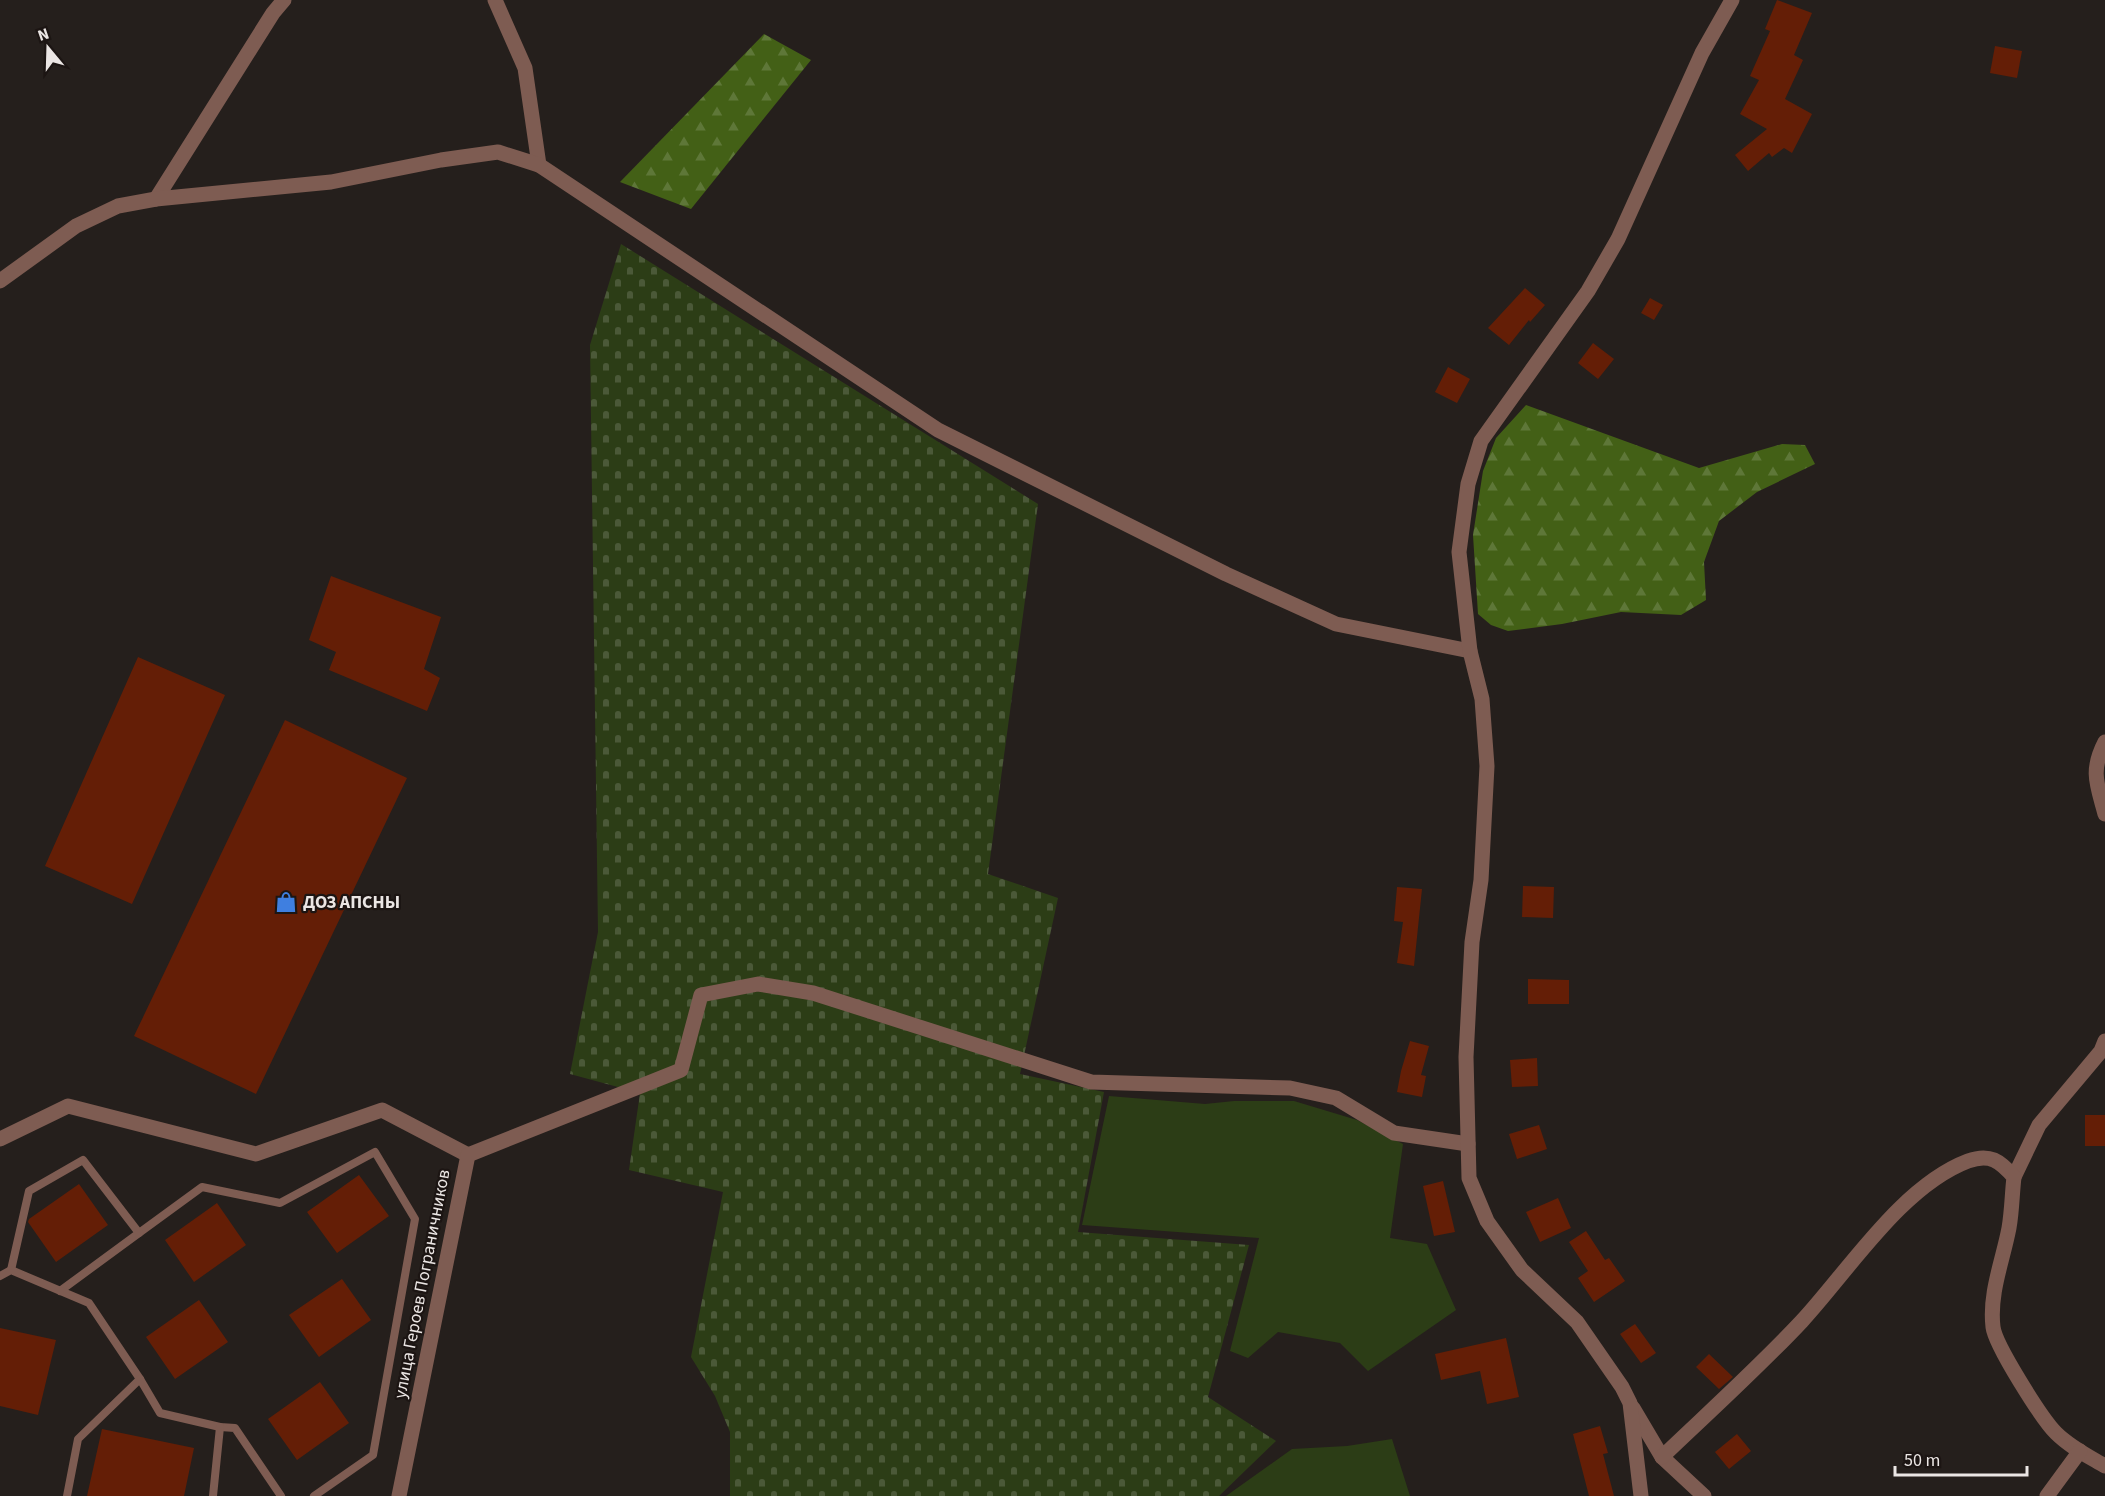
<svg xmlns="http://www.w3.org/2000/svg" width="2105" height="1496" viewBox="0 0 2105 1496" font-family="'Source Sans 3',sans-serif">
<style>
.green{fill:#2c3d16}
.forest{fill:url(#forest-firs)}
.cemetery{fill:url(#cemetery-stones)}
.building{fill:#641e06}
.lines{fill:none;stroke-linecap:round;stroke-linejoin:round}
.lane{stroke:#7e5c52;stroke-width:8}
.street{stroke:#7e5c52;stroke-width:15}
.labels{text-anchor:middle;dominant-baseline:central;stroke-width:4.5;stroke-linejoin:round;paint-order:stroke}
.poi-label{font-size:18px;font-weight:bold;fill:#ebe6e4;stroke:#1c1513;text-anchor:start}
.street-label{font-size:18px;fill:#ebe6e4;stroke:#1c1513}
</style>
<defs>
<pattern id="forest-firs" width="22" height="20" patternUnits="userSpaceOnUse" patternTransform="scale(1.5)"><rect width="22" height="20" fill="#436016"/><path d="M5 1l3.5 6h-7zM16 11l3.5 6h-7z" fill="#5e7738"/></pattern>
<pattern id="cemetery-stones" width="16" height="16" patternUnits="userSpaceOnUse" patternTransform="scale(1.5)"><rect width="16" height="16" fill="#2c3d16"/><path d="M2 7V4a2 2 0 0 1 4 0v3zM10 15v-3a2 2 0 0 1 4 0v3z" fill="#4b5938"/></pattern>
</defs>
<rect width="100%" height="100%" fill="#251f1c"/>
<g class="green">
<path d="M 1109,1096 L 1205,1104 L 1234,1101 L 1294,1101 L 1357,1120 L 1403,1144 L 1390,1238 L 1427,1244 L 1456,1310 L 1368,1371 L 1340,1343 L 1278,1332 L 1248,1358 L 1230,1351 L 1259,1238 L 1082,1225 Z"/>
<path d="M 1392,1439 L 1410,1496 L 1226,1496 L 1292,1449 L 1347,1446 Z"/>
</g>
<g class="forest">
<path d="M 764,34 L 811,60 L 691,209 L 620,182 Z"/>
<path d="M 1526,405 L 1699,468 L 1782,444 L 1805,445 L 1815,464 L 1757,492 L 1719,521 L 1704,562 L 1706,600 L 1681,615 L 1621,612 L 1562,624 L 1508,631 L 1491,625 L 1478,614 L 1473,535 L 1483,471 L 1496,438 Z"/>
</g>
<path class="cemetery" d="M 621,244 L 1038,504 L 988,874 L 1058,898 L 1020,1074 L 1104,1092 L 1078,1232 L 1249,1245 L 1208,1397 L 1276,1441 L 1219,1496 L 730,1496 L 730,1432 L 715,1396 L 691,1357 L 723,1192 L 629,1170 L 640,1093 L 570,1074 L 598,932 L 590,345 Z"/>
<g class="building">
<path d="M 1777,0 L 1812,13 L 1794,55 L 1803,60 L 1785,99 L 1812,114 L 1792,153 L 1784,148 L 1772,157 L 1769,153 L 1748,171 L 1735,155 L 1767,129 L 1740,114 L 1759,80 L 1750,76 L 1770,31 L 1765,29 Z"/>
<path d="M 1995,46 L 2022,51 L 2017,78 L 1990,73 Z"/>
<path d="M 1525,288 L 1545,305 L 1530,322 L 1529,320 L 1509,345 L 1488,328 Z"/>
<path d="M 1650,298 L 1663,305 L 1654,320 L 1641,313 Z"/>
<path d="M 1593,343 L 1614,359 L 1598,379 L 1578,363 Z"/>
<path d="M 1448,367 L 1470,379 L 1457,403 L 1435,392 Z"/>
<path d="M 331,576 L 441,617 L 424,669 L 440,678 L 427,711 L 329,670 L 336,652 L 309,640 Z"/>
<path d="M 138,657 L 225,695 L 132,904 L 45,866 Z"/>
<path d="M 285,720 L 407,778 L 256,1094 L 134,1036 Z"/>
<path d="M 1523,886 L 1554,887 L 1553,918 L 1522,917 Z"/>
<path d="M 1397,887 L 1422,889 L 1414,966 L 1397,963 L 1403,922 L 1394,921 Z"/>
<path d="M 1528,979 L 1569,980 L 1569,1004 L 1528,1004 Z"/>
<path d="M 1410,1041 L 1429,1046 L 1421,1075 L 1426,1076 L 1422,1097 L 1397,1092 L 1401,1071 Z"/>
<path d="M 1537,1058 L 1538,1086 L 1512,1087 L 1510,1060 Z"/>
<rect x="2085" y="1115" width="20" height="31"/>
<path d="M 1539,1125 L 1547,1149 L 1517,1159 L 1509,1134 Z"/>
<path d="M 359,1175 L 389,1216 L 337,1253 L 307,1212 Z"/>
<path d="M 1443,1181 L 1455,1232 L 1434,1236 L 1423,1186 Z"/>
<path d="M 79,1184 L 108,1225 L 56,1262 L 28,1222 L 29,1219 Z"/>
<path d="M 1558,1198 L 1571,1228 L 1540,1242 L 1526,1212 Z"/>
<path d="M 217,1203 L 246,1245 L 194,1282 L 165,1240 Z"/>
<path d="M 1586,1231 L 1605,1260 L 1609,1258 L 1625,1281 L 1594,1302 L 1578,1278 L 1588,1271 L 1569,1242 Z"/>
<path d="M 342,1279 L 371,1320 L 319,1357 L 289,1315 Z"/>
<path d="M 199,1300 L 228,1342 L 175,1379 L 146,1337 Z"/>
<path d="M 1635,1324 L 1656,1353 L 1641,1363 L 1620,1334 Z"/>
<path d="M 0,1328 L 56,1340 L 38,1415 L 0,1406 Z"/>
<path d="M 1506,1338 L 1519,1397 L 1487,1404 L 1480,1371 L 1441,1380 L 1435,1354 Z"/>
<path d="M 1709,1354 L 1733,1377 L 1719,1389 L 1696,1367 Z"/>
<path d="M 320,1382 L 349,1423 L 297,1460 L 268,1419 Z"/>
<path d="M 1600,1426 L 1608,1453 L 1603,1454 L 1614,1496 L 1589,1496 L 1573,1434 Z"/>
<path d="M 102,1429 L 194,1448 L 184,1496 L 87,1496 Z"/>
<path d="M 1737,1434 L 1751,1451 L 1729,1469 L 1715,1452 Z"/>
</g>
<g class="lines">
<g class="lane">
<path d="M 139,1233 L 202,1187 L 280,1203 L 375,1152 L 415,1219 L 373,1455 L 314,1496"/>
<path d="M 11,1270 L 29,1191 L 83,1160 L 139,1233 L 60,1291"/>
<path d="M 0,1276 L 11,1270 L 89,1303 L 140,1379"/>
<path d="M 67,1496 L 78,1439 L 140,1379 L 160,1413 L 220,1427 L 235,1428 L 281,1496"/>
<path d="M 213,1496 L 220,1427"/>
</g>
<g class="street">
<path d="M 495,0 L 525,68 L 539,165"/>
<path d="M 156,199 L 273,13 L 284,0"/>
<path d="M 0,281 L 76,226 L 118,206 L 156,199 L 331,182 L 441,160 L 498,152 L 539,165 L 938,430 L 1226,574 L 1336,624 L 1470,651"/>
<path d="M 2105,742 C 2090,771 2097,784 2105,814"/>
<path d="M 0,1139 L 68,1106 L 256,1154 L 382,1110 L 468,1155"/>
<path d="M 2014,1177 L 2039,1125 L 2101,1051 L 2105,1041"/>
<path d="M 1633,1408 L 1662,1457 L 1704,1496"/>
<path d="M 1662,1457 C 1709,1412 1758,1368 1802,1321 C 1849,1270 1902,1186 1968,1161 C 1990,1153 2000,1161 2014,1177 C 2012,1194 2012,1211 2009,1228 C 2003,1260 1989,1293 1993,1327 C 1995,1345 2042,1419 2056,1433 C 2070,1447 2088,1456 2105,1466"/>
<path d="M 399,1496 L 468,1155 L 681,1070 L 701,995 L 758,984 L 813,993 L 1091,1082 L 1290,1088 L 1336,1098 L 1394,1133 L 1468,1144"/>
<path d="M 1641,1496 L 1630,1403 L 1622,1387 L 1577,1322 L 1522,1270 L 1487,1221 L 1469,1178 L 1466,1057 L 1472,942 L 1481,880 L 1487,766 L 1482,699 L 1470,651 L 1459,552 L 1468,484 L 1481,441 L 1588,291 L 1618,239 L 1702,53 L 1732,0"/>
<path d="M 2047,1496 L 2080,1451"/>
</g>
</g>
<defs>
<symbol id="shop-bare" viewBox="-9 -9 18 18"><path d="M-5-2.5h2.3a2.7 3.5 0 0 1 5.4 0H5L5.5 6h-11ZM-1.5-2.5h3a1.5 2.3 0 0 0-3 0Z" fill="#3f7fe0" stroke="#1c1513" stroke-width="2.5" paint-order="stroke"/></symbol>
</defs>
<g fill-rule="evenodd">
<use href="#shop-bare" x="271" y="887" width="30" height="30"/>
</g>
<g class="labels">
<g class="poi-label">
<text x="303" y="902">ДОЗ АПСНЫ</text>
</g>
<g class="street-label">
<text transform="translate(422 1284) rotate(-79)">улица Героев Пограничников</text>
</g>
</g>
<g transform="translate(48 48) rotate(341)" stroke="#1c1513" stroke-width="4.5" paint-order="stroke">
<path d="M0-4.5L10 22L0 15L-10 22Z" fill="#ebe6e4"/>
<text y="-9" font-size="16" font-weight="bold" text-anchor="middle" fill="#ebe6e4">N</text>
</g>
<path d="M1895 1466v9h132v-9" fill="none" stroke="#ebe6e4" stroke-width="3"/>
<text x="1904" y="1466" font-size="18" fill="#ebe6e4" stroke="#1c1513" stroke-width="4.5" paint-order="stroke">50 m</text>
</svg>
